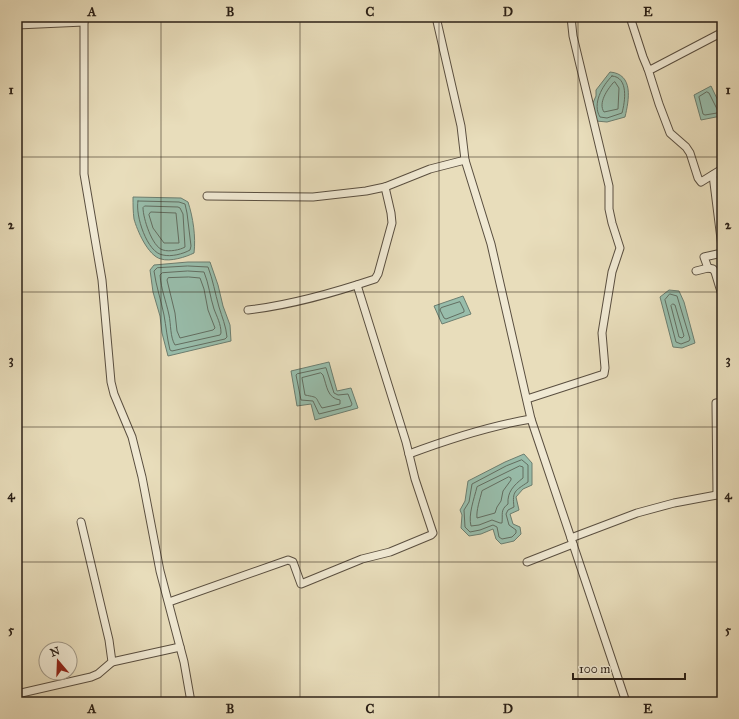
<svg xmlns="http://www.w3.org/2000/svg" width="739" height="719" viewBox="0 0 739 719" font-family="'IM FELL Great Primer',serif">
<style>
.water{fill:#98bdab;stroke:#6c7e70}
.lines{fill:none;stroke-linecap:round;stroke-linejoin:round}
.shore{stroke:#626e61;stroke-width:1}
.minor-casing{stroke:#5a4f40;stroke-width:9}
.minor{stroke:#f0e9d3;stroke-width:7}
.grid{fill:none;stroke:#2b2017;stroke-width:1;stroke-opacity:0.55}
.neatline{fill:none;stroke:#2b2017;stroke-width:1.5}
.grid-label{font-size:13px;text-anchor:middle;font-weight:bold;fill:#2b2017}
</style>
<rect width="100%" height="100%" fill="#e8ddbb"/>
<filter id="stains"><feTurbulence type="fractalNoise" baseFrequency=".005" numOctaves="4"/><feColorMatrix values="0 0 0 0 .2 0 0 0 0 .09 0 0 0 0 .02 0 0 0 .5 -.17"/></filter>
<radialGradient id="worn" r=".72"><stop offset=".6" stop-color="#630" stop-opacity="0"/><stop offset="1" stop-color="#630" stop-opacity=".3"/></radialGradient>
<g class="water">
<path d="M 610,72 C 634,74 629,100 625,117 L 607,122 L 596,121 L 592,105 L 596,96 L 596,90 Z"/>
<path d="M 711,86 L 722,109 L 721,116 L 701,120 L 694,95 Z"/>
<path d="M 133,197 L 181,198 L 188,202 C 193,217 196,237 194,253 C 186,257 170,262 161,259 C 148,256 137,230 134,219 C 133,212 133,204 133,197 Z"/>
<path d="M 188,262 L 210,262 L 218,285 L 223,306 L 230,325 L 231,341 L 168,356 L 162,333 L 160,316 L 153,292 L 150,270 L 154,265 Z"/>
<path d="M 669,290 L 679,291 L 684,302 L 695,343 L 682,348 L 673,347 L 660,297 Z"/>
<path d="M 463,296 L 471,314 L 442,324 L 434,306 Z"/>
<path d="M 329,362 L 337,391 L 351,388 L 358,408 L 315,420 L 311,404 L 297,406 L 291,371 Z"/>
<path d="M 524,454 L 532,463 L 532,485 L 523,489 L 516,497 L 519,510 L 510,514 L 513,524 L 520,527 L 521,534 L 514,541 L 501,544 L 496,539 L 493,529 L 481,534 L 469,536 L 461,528 L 462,515 L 460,510 L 465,501 L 468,481 L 505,462 Z"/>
</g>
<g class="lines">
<g class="shore">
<path d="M 612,76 C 629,77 625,102 622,113 L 607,118 L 600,117 C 592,104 602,86 612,76 Z"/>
<path d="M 615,82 L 619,88 L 618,109 L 604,112 C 598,103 607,90 613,83 Z"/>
<path d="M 707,92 L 709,93 L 718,111 L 717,113 L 705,115 L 703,114 L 699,97 Z"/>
<path d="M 138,201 L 179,202 L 185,204 L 187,213 L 191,246 L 190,250 C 183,254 171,257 163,255 C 147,253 135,215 138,201 Z"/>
<path d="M 145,206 L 178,207 L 180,208 L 183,214 L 185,247 C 180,250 169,252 163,250 C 152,247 143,218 143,208 Z"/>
<path d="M 151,212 L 176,213 L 179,243 L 164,243 L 153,228 L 149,215 Z"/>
<path d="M 188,266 L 208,267 C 213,280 215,293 219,307 C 222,317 226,326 227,337 L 225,339 L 172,351 L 170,350 C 167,338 166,326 164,315 C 161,300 156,286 154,271 L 157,268 Z"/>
<path d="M 188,271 L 204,272 C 209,284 210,297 214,309 C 217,317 221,324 221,333 L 220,335 L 175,345 C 170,337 171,324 169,315 C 166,301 161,289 160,275 L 162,273 Z"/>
<path d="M 189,277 L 200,278 L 204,289 L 208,310 L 215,328 L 213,330 L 180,338 L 177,331 L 175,313 L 167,280 L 168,278 Z"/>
<path d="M 670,294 L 677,296 L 690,339 L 689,341 L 681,344 L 676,342 L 665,300 Z"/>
<path d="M 460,302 L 464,310 L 464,312 L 446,319 L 444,318 L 440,310 L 441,308 Z"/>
<path d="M 673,304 L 675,305 L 684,336 L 682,338 L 679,337 L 671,306 Z"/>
<path d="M 326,368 L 334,393 L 338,395 L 348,394 L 352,404 L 351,406 L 319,414 L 313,401 L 301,400 L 296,375 L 297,374 Z"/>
<path d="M 321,373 L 323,375 C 327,386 327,398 340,400 L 340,404 L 322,408 C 314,396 320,398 305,395 L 302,378 Z"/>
<path d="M 522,460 L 528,465 L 528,482 C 515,491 512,491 514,507 L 508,510 L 506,514 L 509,525 L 516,530 L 516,533 L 512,537 L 502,539 L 499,537 L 497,527 L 493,525 L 480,530 L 470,532 L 465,527 L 464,510 L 469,502 L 472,484 L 506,466 Z"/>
<path d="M 520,466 L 523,467 L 523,478 C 514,485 507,492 508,504 C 500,510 503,514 502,523 L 500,523 L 492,520 L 479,525 L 471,526 C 468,515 474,499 477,487 Z"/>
<path d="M 509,477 L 511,478 L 511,480 L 503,491 L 501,501 L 497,507 L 495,513 L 477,518 C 476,511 480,499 482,491 Z"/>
</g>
<defs>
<g id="minor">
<path d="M 436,17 L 461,126 L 465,160 L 491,244 L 531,419 L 626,702"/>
<path d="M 630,17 L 643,57 L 648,69 L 652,69 L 717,35 L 722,33"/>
<path d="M 84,22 L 84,174 L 102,280 L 111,382 L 114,394 L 132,437 L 142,477 L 160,571 L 184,662 L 191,702"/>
<path d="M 17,25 L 84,22 L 85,17"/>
<path d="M 648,69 L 659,104 L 670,133 L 686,147 L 690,153 L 698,178 L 701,182 L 722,169"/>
<path d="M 713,175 L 722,247"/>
<path d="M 207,196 L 313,197 L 366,191 L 385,187 L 430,169 L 465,160"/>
<path d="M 708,268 L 713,269 L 715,272 L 722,295"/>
<path d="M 696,271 L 708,268 L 704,257 L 722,253"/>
<path d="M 248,310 C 292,305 333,293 375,279 L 378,274 L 392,223 L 391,213 L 385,187"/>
<path d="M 527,399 L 604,374 L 605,368 L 602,333 L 612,272 L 620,248 L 612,223 L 609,209 L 609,186 L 573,36 L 571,17"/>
<path d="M 409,454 C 449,439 489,426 531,419"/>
<path d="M 717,495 L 716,403 L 722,402"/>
<path d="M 571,538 L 637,513 L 674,503 L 722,494"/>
<path d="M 527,562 L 573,544"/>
<path d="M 169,602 L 288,560 L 293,562 L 301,584 L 362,559 L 390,552 L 431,535 L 433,533 L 415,479 L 406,442 L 357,285"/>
<path d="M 112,662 L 180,647"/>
<path d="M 17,694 L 91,677 L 98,674 L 112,662 L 109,640 L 81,522"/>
</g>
</defs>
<use href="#minor" class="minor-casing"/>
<use href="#minor" class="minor"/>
</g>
<path class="grid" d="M 161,17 L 161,702M 300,17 L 300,702M 439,17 L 439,702M 578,17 L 578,702M 17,157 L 722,157M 17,292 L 722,292M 17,427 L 722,427M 17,562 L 722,562"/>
<rect width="739" height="719" fill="none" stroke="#e8ddbb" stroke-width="44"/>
<g transform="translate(58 661) rotate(341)"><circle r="19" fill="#f0e9d3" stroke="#a19988"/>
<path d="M0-3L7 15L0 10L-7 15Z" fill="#8f2418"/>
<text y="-6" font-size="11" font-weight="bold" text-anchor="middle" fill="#2b2017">N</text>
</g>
<path d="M573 673v6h112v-6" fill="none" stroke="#2b2017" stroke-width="2"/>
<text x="579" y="673" font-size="12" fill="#2b2017" stroke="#f0e9d3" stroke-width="3" paint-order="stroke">100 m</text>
<rect x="22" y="22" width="695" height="675" class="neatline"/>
<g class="grid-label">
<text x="92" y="16">A</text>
<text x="230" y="16">B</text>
<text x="370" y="16">C</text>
<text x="508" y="16">D</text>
<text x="648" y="16">E</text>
<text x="11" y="94">1</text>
<text x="728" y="94">1</text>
<text x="11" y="229">2</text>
<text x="728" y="229">2</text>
<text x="11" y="364">3</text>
<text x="728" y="364">3</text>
<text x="11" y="499">4</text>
<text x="728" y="499">4</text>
<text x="11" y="634">5</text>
<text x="728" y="634">5</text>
<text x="92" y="713">A</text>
<text x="230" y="713">B</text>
<text x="370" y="713">C</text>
<text x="508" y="713">D</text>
<text x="648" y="713">E</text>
</g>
<rect width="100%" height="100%" filter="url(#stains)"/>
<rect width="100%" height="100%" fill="url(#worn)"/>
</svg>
